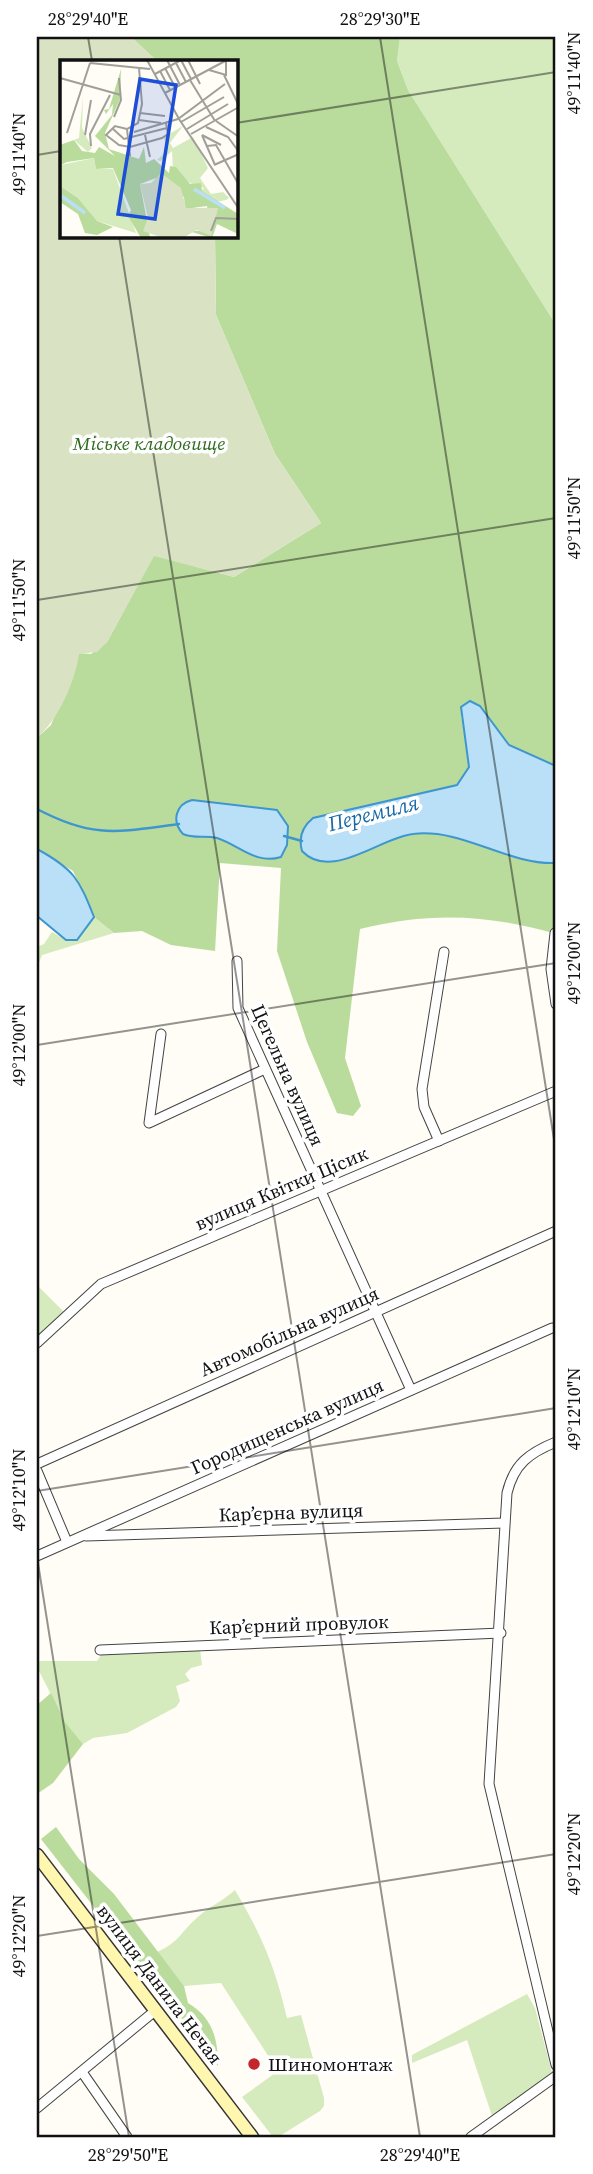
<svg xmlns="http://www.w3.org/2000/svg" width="593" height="2174" viewBox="0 0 593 2174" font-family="'Source Serif 4',serif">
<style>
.green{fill:#d5ebbd}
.forest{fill:#b9dc9c}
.cemetery{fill:#d9e3c4}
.water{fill:#b9e0f7;stroke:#3f96cf;stroke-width:2}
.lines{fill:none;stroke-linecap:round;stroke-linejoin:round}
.stream{stroke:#3f96cf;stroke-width:2.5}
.minor-casing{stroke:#444;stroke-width:11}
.secondary-casing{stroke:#333;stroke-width:15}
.minor{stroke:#fff;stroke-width:9}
.secondary{stroke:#fff6b0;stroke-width:12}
.ticks{fill:none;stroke:#111;stroke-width:2;stroke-opacity:0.45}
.poi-dot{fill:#c4262e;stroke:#fff;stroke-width:2.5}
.labels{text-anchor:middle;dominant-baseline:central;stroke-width:7;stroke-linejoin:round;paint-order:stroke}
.park-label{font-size:19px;font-style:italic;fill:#2f6b1f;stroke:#fff}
.street-label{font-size:19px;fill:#111;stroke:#fff}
.poi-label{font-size:19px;fill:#111;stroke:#fff;text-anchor:start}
.water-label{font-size:21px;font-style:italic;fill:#1768a6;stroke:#fff}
.inset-river{fill:none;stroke:#b9e0f7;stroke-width:3.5}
.inset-road{fill:none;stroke:#a09f9a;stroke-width:2}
.view{fill:#1d4ed8;fill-opacity:0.15;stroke:#1d4ed8;stroke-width:3.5}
.inset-edge{fill:none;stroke:#111;stroke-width:3.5}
.neatline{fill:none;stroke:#111;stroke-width:2.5}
.ticks-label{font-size:18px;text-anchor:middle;fill:#111}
</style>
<rect width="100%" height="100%" fill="#fffdf5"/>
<g class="green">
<path d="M 400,37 L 556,37 L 556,325 L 408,90 L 397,61 Z"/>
<path d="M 94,917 L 114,933 L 42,955 L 37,968 L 37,947 L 44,944 L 52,932 L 66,940 L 77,940 Z"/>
<path d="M 37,1285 L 66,1314 L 37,1343 Z"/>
<path d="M 200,1649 L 202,1665 L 191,1668 L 185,1674 L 190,1681 L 176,1686 L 180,1701 L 176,1707 L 127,1733 L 93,1738 L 83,1744 L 65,1722 L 37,1667 L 37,1661 L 97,1661 L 101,1655 Z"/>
<path d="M 235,1890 C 262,1936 275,1966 287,2018 L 301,2015 L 324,2098 L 324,2106 L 320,2111 L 278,2137 L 273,2137 L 242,2097 L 278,2071 L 221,1983 L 184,1986 L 157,1952 C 180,1942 181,1931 199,1916 C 210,1906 223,1901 235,1890 Z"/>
<path d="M 527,1994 L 535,2008 L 552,2073 L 492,2116 L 467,2040 L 412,2063 L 412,2055 Z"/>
</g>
<g class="forest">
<path d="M 131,37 L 400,37 L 397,61 L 408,90 L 556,325 L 556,766 L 509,745 L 480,706 L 461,714 L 469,767 L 457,785 L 303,829 L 300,844 L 342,860 L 399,837 L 423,833 L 445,835 L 547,863 L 556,863 L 556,934 C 487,914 430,912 360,929 L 345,1058 L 361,1106 L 353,1116 L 337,1113 L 307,1042 L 277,951 L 281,868 L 220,863 L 215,951 L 171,945 L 142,931 L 114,933 L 94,917 L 73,871 L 37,849 L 37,738 L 51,725 L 79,653 L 91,654 L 107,642 L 154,555 L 234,577 L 321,523 L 275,454 L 216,315 L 215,236 L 236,236 L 236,61 L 157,61 Z"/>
<path d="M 51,1693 L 65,1722 L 83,1744 L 53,1783 L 37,1794 L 37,1705 Z"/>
<path d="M 56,1827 L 79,1859 L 114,1894 L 184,1986 L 188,2003 C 213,2018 218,2039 218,2066 L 41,1839 Z"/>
</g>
<path class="cemetery" d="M 37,37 L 131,37 L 157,61 L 61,61 L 61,236 L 215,236 L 216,315 L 275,454 L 321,523 L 234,577 L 154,556 L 107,642 L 97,652 L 79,654 C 75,682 58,720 37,738 Z"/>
<g class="water">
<path d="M 470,701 L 480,706 L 509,745 L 556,766 L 556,863 C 507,865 463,828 413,834 C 381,837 331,882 302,851 C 298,837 302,827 313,818 L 457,785 L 469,767 L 461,707 Z"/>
<path d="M 192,800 L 277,810 L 288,826 L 287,845 L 281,857 C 256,865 239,845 217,838 C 205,835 194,839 183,834 C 171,821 176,804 192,800 Z"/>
<path d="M 37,849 C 74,869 79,879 94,917 L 77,940 L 66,940 L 37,916 Z"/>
</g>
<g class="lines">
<g class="stream">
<path d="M 37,809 C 94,839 117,832 179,824"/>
<path d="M 284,836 L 302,841"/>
</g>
<defs>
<g id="minor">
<path d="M 555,933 L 551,969 L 556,1004"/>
<path d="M 237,961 L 238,1008 L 411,1390"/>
<path d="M 161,1034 L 149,1123 L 265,1069"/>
<path d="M 439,1141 L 424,1107 L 422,1089 L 444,952"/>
<path d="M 37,1343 L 101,1284 L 556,1091"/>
<path d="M 556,1442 C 529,1453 514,1464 507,1493 L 489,1784 L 556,2065"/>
<path d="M 37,1464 L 556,1231"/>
<path d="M 37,1471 L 67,1542"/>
<path d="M 86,1536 L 504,1523"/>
<path d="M 37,1556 L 552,1328"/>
<path d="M 100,1650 L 501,1633"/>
<path d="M 82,2072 L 127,2137"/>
<path d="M 37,2108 L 156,2010"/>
<path d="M 471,2137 L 556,2076"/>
</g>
<path id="secondary" d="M 37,1855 L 252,2137"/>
</defs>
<use href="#minor" class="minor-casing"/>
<use href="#secondary" class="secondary-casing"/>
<use href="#minor" class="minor"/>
<use href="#secondary" class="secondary"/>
</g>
<path class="ticks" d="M 88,37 L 92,61M 380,37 L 556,1152M 236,123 L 556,72M 37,155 L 61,151M 119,236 L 420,2137M 37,600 L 556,518M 37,1045 L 556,963M 37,1491 L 556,1408M 37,1557 L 129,2137M 37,1936 L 556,1854"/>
<circle class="poi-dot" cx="254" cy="2064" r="7"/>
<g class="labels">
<g class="park-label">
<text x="149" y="443">Міське кладовище</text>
</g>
<g class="street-label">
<text transform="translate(288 1075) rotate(66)">Цегельна вулиця</text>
<text transform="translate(281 1188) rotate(-23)">вулиця Квітки Цісик</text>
<text transform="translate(289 1331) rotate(-24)">Автомобільна вулиця</text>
<text transform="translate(287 1426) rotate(-24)">Городищенська вулиця</text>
<text transform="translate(291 1512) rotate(-2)">Карʼєрна вулиця</text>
<text transform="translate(299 1624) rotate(-2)">Карʼєрний провулок</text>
<text transform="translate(160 1984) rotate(53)">вулиця Данила Нечая</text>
</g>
<g class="poi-label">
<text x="268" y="2064">Шиномонтаж</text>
</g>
<g class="water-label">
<text transform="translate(373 813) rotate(-14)">Перемиля</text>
</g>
</g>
<g transform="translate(60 60)">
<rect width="178" height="178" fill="#fffdf5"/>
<path d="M 23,36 L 22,68 L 32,88 L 28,92 L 14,80 L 19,78 ZM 123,66 L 110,83 L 113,88 L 133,77 L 148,108 L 140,118 L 151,134 L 163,132 L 169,138 L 166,140 L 156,142 L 141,131 L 144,128 L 130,123 L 113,110 L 112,91 L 101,101 L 97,100 L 107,91 L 104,77 ZM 34,98 L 36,109 L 53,109 L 76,173 L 37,161 L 18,138 L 0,126 L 1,105 Z" fill="#d5ebbd"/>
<path d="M 61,9 L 60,39 L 45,73 L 49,89 L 79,99 L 84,87 L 86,103 L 94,99 L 109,113 L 110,106 L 116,107 L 130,124 L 141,123 L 142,131 L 178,154 L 178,174 L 157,164 L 152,178 L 132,172 L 123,178 L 122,178 L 132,171 L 151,171 L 147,146 L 125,149 L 124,137 L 96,118 L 80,124 L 90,177 L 103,178 L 81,178 L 68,156 L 71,150 L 53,108 L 36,109 L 34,98 L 7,102 L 1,105 L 0,120 L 0,85 L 14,80 L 22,91 L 35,93 L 39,87 L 55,96 L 35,76 L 52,55 L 53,44 L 46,54 L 44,50 L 49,49 ZM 0,126 L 18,138 L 37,161 L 53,167 L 37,175 L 25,173 L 18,154 L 0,142 Z" fill="#b9dc9c"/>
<path d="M 101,113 L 121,128 L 126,148 L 158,148 L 151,176 L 137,170 L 122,178 L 103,178 L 83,171 L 88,158 L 80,124 L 91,123 Z" fill="#d9e3c4"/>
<path class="inset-river" d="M 134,129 L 165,148M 0,135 L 25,153"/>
<path class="inset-road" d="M 87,0 L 119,59 L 179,149M 107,0 L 120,25M 121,0 L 131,19M 128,0 L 140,24M 30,3 L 90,9M 116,3 L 126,22M 105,8 L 115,27M 149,10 L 166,15 L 166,1M 100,11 L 110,30M 95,14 L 121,0M 164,15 L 179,46M 0,18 L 61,35M 130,20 L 155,61M 105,33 L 167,0M 80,53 L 105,56M 54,57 L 61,40 L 59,18M 79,60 L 101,63M 156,61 L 179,77M 121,62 L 164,37M 146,67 L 168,77 L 179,92M 52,68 L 64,79 L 107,68M 67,69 L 55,66 L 46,75 L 59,85 L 70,87 L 102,78 L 108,74 L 106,63M 127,69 L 168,44M 74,72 L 118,59 L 165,24M 7,73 L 30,3M 131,74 L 179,47M 25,75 L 31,40M 85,75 L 90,97M 142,75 L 155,105M 142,75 L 161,85M 31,86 L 30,74 L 50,35M 147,86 L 156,85 L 179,125M 70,96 L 67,69 L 78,63 L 82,44 L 79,8M 154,105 L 179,94M 151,171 L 156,158 L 179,159"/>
<path class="view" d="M 80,19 L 116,25 L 95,159 L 58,154 Z"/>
<rect width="178" height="178" class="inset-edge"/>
</g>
<rect width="593" height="2174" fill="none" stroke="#ffffff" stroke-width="77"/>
<rect x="38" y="38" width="516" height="2098" class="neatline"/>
<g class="ticks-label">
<text x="88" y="25">28°29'40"E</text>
<text x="380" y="25">28°29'30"E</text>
<text transform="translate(574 73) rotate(-90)" y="6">49°11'40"N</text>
<text transform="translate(19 154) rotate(-90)" y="6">49°11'40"N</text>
<text transform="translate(574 518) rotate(-90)" y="6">49°11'50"N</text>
<text transform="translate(19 600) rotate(-90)" y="6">49°11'50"N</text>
<text transform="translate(574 963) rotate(-90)" y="6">49°12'00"N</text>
<text transform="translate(19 1045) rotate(-90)" y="6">49°12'00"N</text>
<text transform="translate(574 1409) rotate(-90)" y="6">49°12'10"N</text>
<text transform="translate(19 1490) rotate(-90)" y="6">49°12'10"N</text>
<text transform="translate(574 1854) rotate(-90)" y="6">49°12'20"N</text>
<text transform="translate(19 1936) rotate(-90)" y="6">49°12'20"N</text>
<text x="128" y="2161">28°29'50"E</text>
<text x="420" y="2161">28°29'40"E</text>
</g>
</svg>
